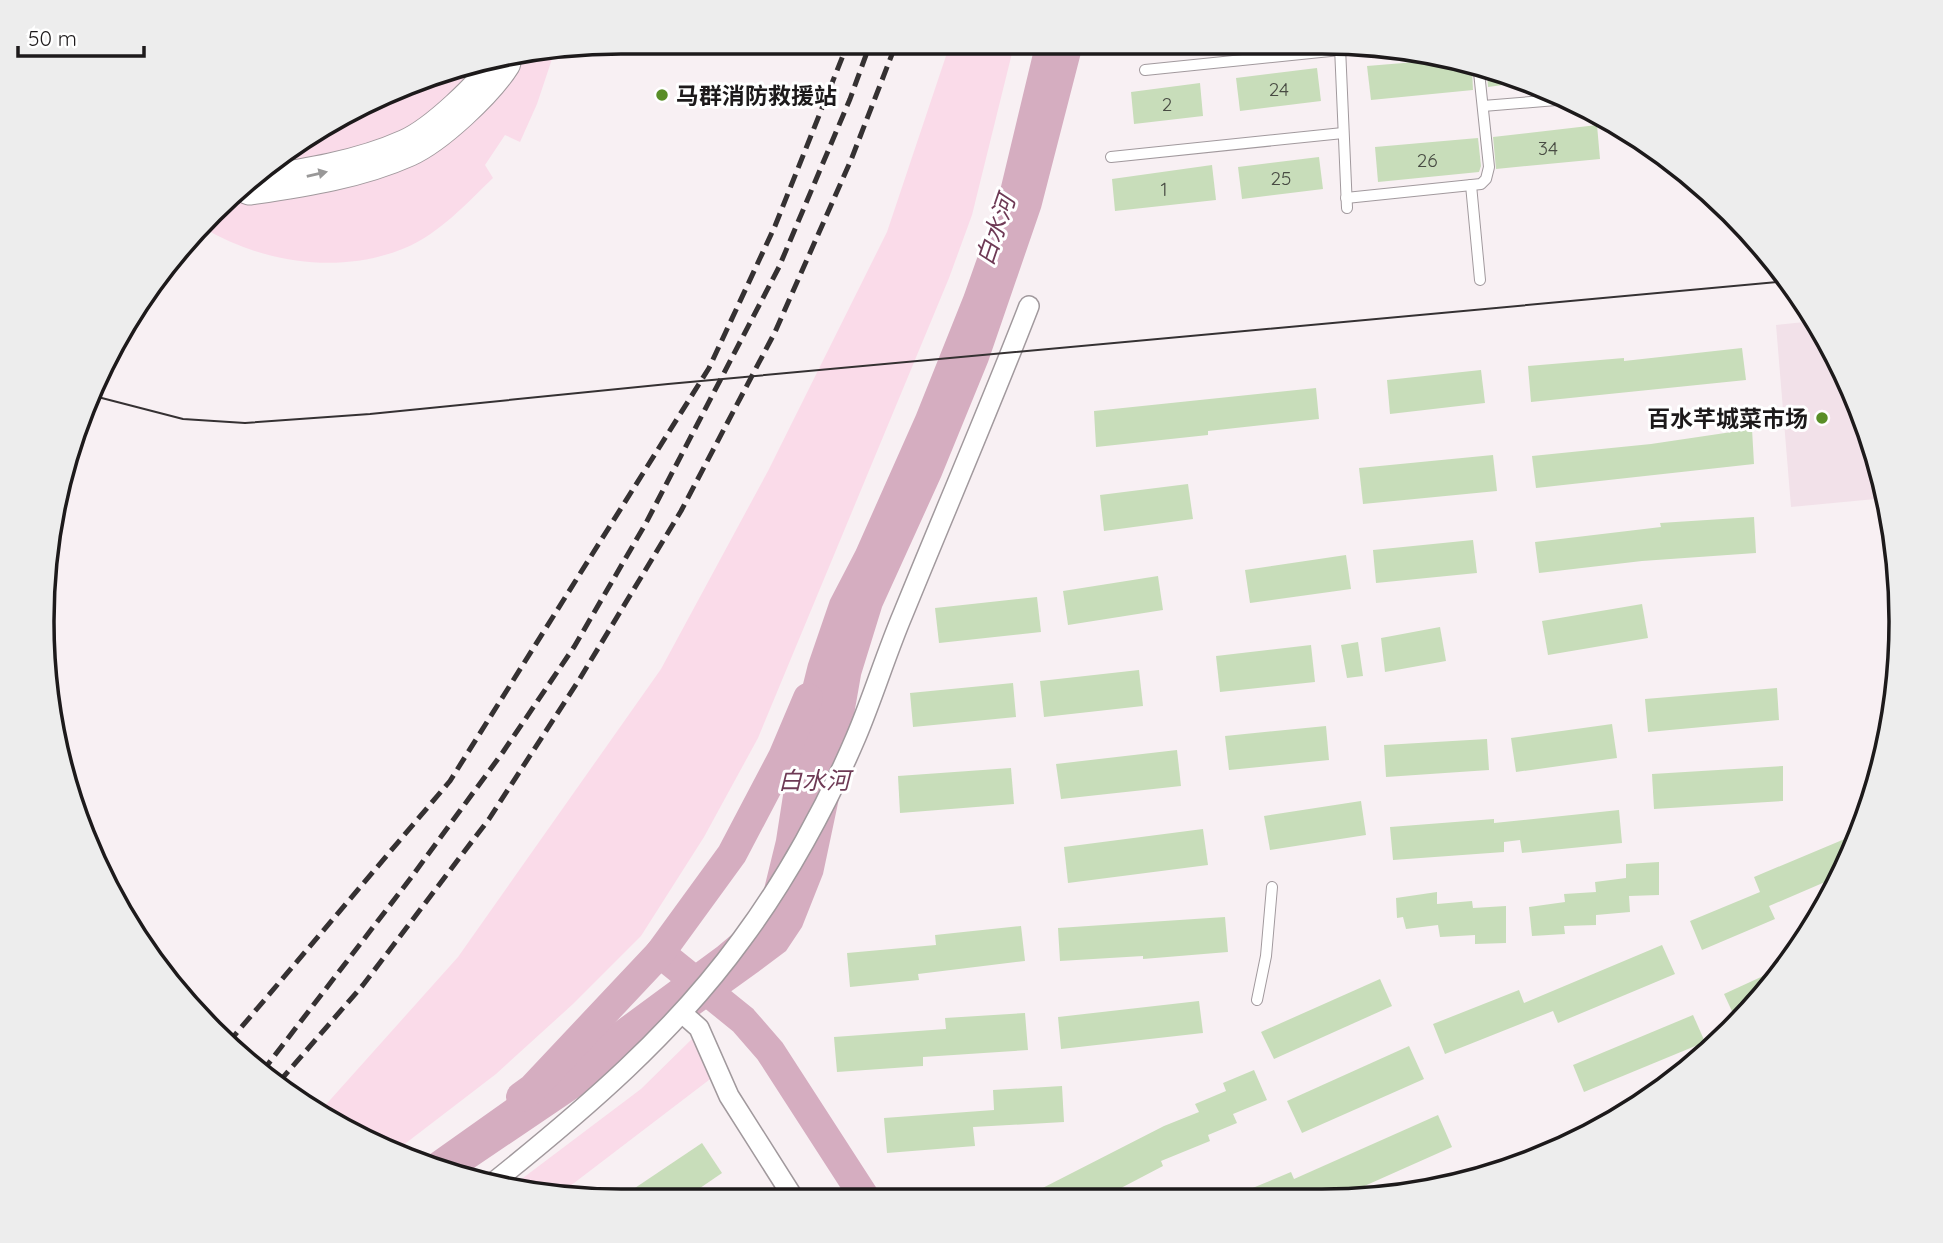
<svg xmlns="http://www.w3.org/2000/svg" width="1943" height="1243" viewBox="0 0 1943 1243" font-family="Quicksand,'Noto Sans SC',sans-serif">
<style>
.built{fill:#f2e1e9}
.green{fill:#fadbe9}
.water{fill:#d5adc0}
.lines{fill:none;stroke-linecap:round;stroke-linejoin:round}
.river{stroke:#d5adc0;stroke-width:30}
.building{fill:#c8ddba}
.service-casing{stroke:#a1999d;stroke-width:12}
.minor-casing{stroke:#a1999d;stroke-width:22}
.motorway-casing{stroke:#a1999d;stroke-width:39}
.service{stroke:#fff;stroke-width:10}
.minor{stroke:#fff;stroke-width:19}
.motorway{stroke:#fff;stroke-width:37}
.tram{stroke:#353132;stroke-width:2}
.rail{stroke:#353132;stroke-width:5;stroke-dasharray:14 7;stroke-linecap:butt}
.oneway{fill:#999898}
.poi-dot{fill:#598e27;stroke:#fff;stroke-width:2.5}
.labels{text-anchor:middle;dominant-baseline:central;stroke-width:6;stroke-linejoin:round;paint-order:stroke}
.number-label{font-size:19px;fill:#484b43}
.poi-label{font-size:23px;font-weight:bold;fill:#1d1a1b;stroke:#fff;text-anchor:start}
.water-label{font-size:24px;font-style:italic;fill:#6e3a55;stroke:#fff}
.rim{fill:none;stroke:#1d1a1b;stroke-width:3.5}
</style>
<rect width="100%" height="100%" fill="#f8f0f3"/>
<path class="built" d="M 1814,321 L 1841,365 L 1881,471 L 1886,498 L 1791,507 L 1776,325 Z"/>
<g class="green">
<path d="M 950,44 L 1014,45 L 972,215 L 949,278 L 758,738 L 704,837 L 641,936 L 573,1004 L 496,1074 L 393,1153 L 322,1109 L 458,957 L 661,669 L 768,471 L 887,232 Z"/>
<path d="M 554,53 L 537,104 L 520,142 L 505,135 L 485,165 L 493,178 C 467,203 439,234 405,248 C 340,275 264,263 205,229 L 231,204 L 264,197 L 338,188 L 519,59 Z"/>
<path d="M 486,64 L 402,136 L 267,170 L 299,140 L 436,73 Z"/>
<path d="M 694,1037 L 722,1070 L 557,1196 L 546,1196 L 511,1187 L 641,1089 Z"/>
</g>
<path class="water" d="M 1035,45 L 1083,45 L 1041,208 L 988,362 L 941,477 L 882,607 L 861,675 L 841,789 L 823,874 L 802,927 L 786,951 L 758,972 L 669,1036 L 465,1174 L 419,1162 L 584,1045 L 717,947 L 748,921 L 763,893 L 776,840 L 796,712 L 808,664 L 830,600 L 856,550 L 916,415 L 964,295 L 998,199 Z"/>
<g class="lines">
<g class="river">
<path d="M 660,953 L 743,1020 L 770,1051 L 865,1198"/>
<path d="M 521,1097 L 532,1089 L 660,953 L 732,854 L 783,757 L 808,698"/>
</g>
</g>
<g class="building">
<path d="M 1440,60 L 1472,70 L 1473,90 L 1371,100 L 1367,66 Z"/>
<path d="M 1317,68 L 1321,101 L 1240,111 L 1236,78 Z"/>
<path d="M 1487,74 L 1517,83 L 1488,87 Z"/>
<path d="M 1200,83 L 1203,116 L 1134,124 L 1131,92 Z"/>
<path d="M 1597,125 L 1600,159 L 1496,169 L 1493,137 Z"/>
<path d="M 1478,138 L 1481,166 L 1479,172 L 1378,182 L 1375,147 Z"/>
<path d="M 1319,157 L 1323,189 L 1242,199 L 1238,167 Z"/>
<path d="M 1212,165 L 1216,200 L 1115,211 L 1112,179 Z"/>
<path d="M 1742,348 L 1746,380 L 1531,402 L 1528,366 L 1624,358 L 1624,361 Z"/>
<path d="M 1481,370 L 1485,403 L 1390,414 L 1387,380 Z"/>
<path d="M 1316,388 L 1319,419 L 1208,431 L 1208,435 L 1096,447 L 1094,411 Z"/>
<path d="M 1752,429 L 1754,464 L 1536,488 L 1532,456 L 1651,444 Z"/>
<path d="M 1493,455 L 1497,491 L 1363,504 L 1359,468 Z"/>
<path d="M 1188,484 L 1193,519 L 1104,531 L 1100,495 Z"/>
<path d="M 1754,517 L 1756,553 L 1642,561 L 1539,573 L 1535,542 L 1661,527 L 1660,523 Z"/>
<path d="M 1473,540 L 1477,573 L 1376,583 L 1373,550 Z"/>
<path d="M 1346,555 L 1351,589 L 1250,603 L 1245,570 Z"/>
<path d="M 1158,576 L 1163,610 L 1068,625 L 1063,591 Z"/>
<path d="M 1037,597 L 1041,632 L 939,643 L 935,608 Z"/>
<path d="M 1642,604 L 1648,638 L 1548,655 L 1542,621 Z"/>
<path d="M 1440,627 L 1446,661 L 1385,672 L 1381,638 Z"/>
<path d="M 1358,642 L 1363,676 L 1347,678 L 1341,645 Z"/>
<path d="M 1311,645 L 1315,682 L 1220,692 L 1216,656 Z"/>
<path d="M 1139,670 L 1143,706 L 1044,717 L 1040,681 Z"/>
<path d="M 1013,683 L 1016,717 L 913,727 L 910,693 Z"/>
<path d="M 1777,688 L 1779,720 L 1648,732 L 1645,699 Z"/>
<path d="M 1612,724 L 1617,758 L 1516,772 L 1511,738 Z"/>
<path d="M 1326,726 L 1329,760 L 1229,770 L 1225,736 Z"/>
<path d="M 1487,739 L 1489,770 L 1386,777 L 1384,745 Z"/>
<path d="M 1177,750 L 1181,786 L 1061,799 L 1056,764 Z"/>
<path d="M 1783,766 L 1783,801 L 1654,809 L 1652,774 Z"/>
<path d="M 1011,768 L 1014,804 L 900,813 L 898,776 Z"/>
<path d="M 1361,801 L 1366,835 L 1270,850 L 1264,816 Z"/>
<path d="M 1619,810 L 1622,843 L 1522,853 L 1520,840 L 1504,842 L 1504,852 L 1393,860 L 1390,827 L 1494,819 L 1494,823 Z"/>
<path d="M 1203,829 L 1208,865 L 1068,883 L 1064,847 Z"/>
<path d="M 1859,833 L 1839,876 L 1769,906 L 1775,919 L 1702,950 L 1690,921 L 1760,892 L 1754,877 Z"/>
<path d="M 1659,862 L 1659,895 L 1629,896 L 1630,912 L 1596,915 L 1596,925 L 1564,926 L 1565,934 L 1532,936 L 1529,907 L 1565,902 L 1564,894 L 1596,892 L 1595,882 L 1626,878 L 1626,864 Z"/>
<path d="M 1437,892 L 1437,904 L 1472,901 L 1473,908 L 1506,906 L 1506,943 L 1475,944 L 1475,935 L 1440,937 L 1438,925 L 1406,929 L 1403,917 L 1397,918 L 1396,898 Z"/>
<path d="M 1225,917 L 1228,952 L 1143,959 L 1143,956 L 1060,961 L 1058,928 Z"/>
<path d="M 1021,926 L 1025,961 L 918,974 L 919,980 L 850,987 L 847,953 L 936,945 L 935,935 Z"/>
<path d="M 1662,945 L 1675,974 L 1558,1023 L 1553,1011 L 1445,1054 L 1433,1024 L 1519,990 L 1524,1003 Z"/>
<path d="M 1783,967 L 1757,1003 L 1737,1022 L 1724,994 Z"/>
<path d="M 1380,979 L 1392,1006 L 1274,1059 L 1261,1032 Z"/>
<path d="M 1199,1001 L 1203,1033 L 1061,1049 L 1058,1017 Z"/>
<path d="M 1025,1013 L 1028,1050 L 923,1057 L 923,1066 L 837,1072 L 834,1037 L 946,1029 L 945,1018 Z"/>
<path d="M 1693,1015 L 1705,1042 L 1584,1092 L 1573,1065 Z"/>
<path d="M 1409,1046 L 1424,1079 L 1302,1133 L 1287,1101 Z"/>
<path d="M 1254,1070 L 1267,1100 L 1233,1114 L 1237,1123 L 1208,1135 L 1210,1141 L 1161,1161 L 1163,1166 L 1100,1199 L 1023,1198 L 1164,1126 L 1199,1112 L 1195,1104 L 1226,1091 L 1223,1083 Z"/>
<path d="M 1062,1086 L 1064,1122 L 973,1127 L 975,1146 L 887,1153 L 884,1118 L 994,1110 L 993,1090 Z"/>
<path d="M 1438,1115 L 1452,1147 L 1333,1200 L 1226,1199 L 1291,1172 L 1294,1179 Z"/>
<path d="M 702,1143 L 722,1173 L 687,1197 L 623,1196 Z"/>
</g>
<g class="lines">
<defs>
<g id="service">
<path d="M 1340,47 L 1347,208"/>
<path d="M 1145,70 L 1340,50"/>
<path d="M 1483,106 L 1568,99"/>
<path d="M 1111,157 L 1343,133"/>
<path d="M 1471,185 L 1480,280"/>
<path d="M 1346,198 L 1481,184 L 1486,179 L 1489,167 L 1479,72"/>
<path d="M 1257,1000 L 1266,956 L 1272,887"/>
</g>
<g id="minor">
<path d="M 682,1013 L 699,1028 L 729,1096 L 793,1197"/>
<path d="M 494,1182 C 585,1109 673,1034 742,939 C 786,880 827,805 856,737 C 873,697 886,654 903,614 C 945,511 989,409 1029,306"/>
</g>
<path id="motorway" d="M 250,186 C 303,178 358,170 407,148 C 436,135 485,89 502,62"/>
</defs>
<use href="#service" class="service-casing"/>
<use href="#minor" class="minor-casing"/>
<use href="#motorway" class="motorway-casing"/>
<use href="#service" class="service"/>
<use href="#minor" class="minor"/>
<use href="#motorway" class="motorway"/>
<path class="tram" d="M 94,396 L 183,419 L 245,423 L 370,414 L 668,384 L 1789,281"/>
<g class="rail">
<path d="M 228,1043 L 450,781 L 709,368 L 775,226 L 848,43"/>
<path d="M 262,1072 L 410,879 L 503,752 L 574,647 L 646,523 L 779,267 L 850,99 L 870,44"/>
<path d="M 279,1082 L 363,985 L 489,819 L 579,680 L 681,511 L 775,332 L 851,160 L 896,44"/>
</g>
</g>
<defs><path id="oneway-solid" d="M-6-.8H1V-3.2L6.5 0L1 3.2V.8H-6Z" transform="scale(1.75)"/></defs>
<use class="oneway" href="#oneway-solid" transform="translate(317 174) rotate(-13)"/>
<g class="poi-dot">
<circle cx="662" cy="95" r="7"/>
<circle cx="1822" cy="418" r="7"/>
</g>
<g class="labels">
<g class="number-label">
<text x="1279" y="89">24</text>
<text x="1167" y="104">2</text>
<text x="1548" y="148">34</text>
<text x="1427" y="160">26</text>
<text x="1281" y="178">25</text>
<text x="1164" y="189">1</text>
</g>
<g class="poi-label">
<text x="676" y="95">马群消防救援站</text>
<text x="1808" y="418" text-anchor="end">百水芊城菜市场</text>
</g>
<g class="water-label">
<text transform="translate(995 230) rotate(-71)">白水河</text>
<text x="814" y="780">白水河</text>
</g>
</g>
<path d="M0 0H1943V1243H0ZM621 54H1322A567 567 0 0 1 1889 621V622A567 567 0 0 1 1322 1189H621A567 567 0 0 1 54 622V621A567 567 0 0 1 621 54Z" fill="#ededed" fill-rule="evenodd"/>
<path class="rim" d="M621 54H1322A567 567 0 0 1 1889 621V622A567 567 0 0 1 1322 1189H621A567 567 0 0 1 54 622V621A567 567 0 0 1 621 54Z"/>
<path d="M18 46v10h126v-10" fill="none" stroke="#1d1a1b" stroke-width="3.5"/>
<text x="28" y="46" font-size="21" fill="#1d1a1b" stroke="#ffffff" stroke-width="5" paint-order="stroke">50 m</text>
</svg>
